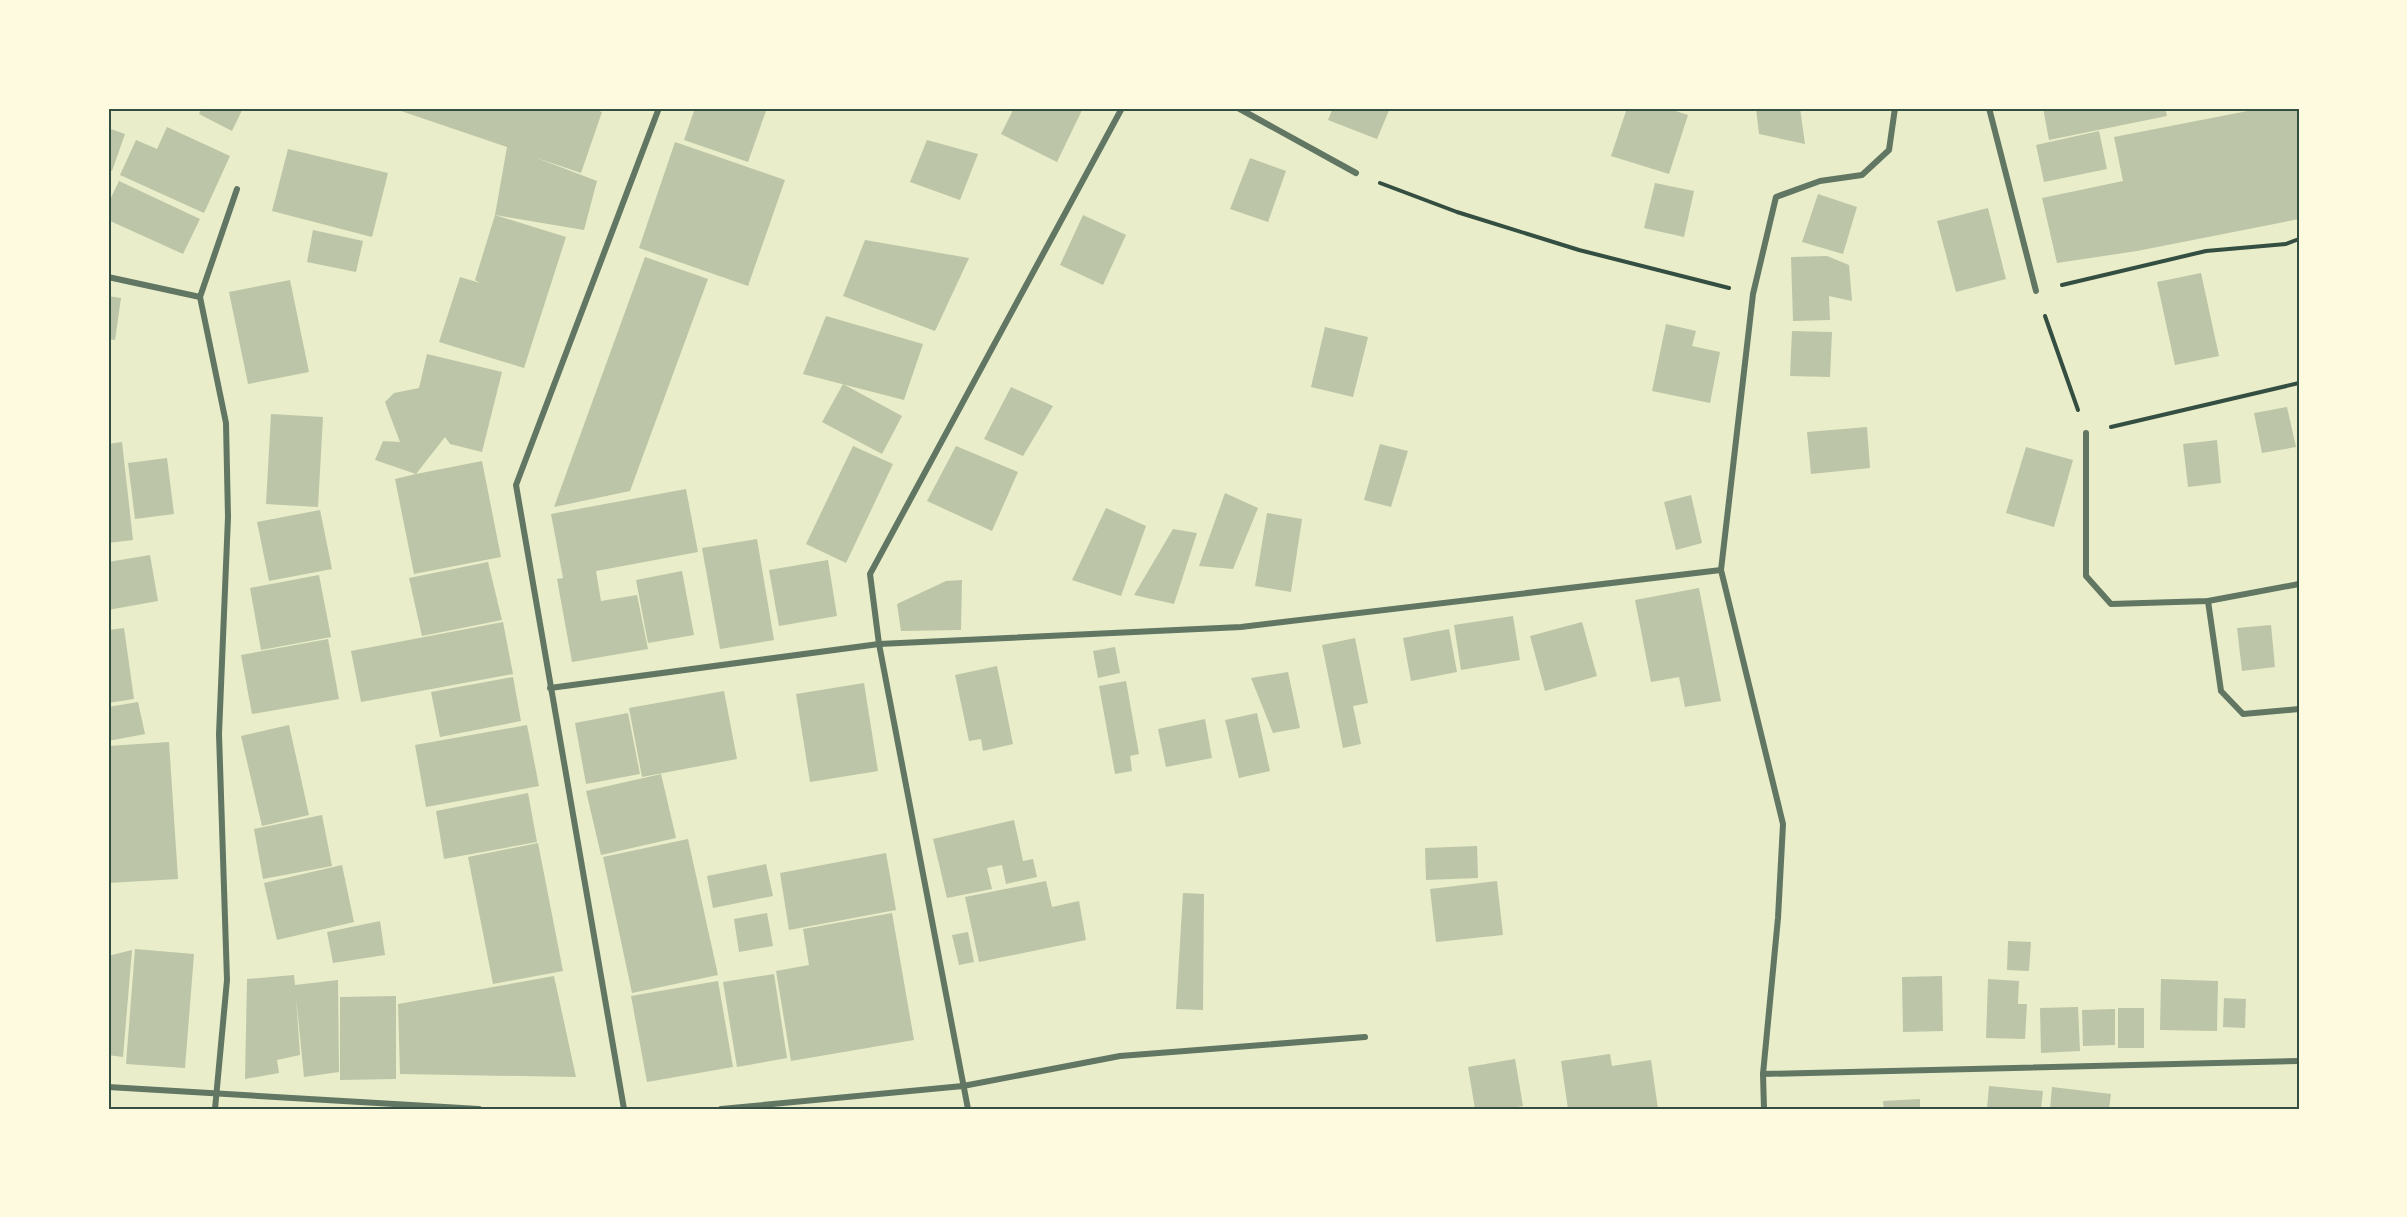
<svg xmlns="http://www.w3.org/2000/svg" width="2407" height="1217" viewBox="0 0 2407 1217" font-family="'PT Serif',serif">
<style>
.building{fill:#bcc5a7}
.lines{fill:none;stroke-linecap:round;stroke-linejoin:round}
.path{stroke:#344e41;stroke-width:4}
.minor{stroke:#617663;stroke-width:6}
.neatline{fill:none;stroke:#344e41;stroke-width:2}
</style>
<rect width="100%" height="100%" fill="#e9edc9"/>
<g class="building">
<path d="M 202,108 L 243,108 L 232,131 L 199,114 Z"/>
<path d="M 399,108 L 591,108 L 602,112 L 581,173 L 534,157 L 597,181 L 584,230 L 495,215 L 507,147 L 398,110 Z"/>
<path d="M 695,108 L 767,108 L 748,162 L 684,140 Z"/>
<path d="M 1014,108 L 1083,108 L 1057,162 L 1001,134 Z"/>
<path d="M 1333,108 L 1390,108 L 1377,139 L 1328,120 Z"/>
<path d="M 1627,108 L 1666,108 L 1688,115 L 1669,174 L 1611,156 Z"/>
<path d="M 1756,108 L 1800,108 L 1805,144 L 1759,134 Z"/>
<path d="M 2043,108 L 2165,108 L 2167,116 L 2049,140 Z"/>
<path d="M 2263,108 L 2299,108 L 2299,219 L 2137,251 L 2057,263 L 2042,198 L 2123,181 L 2114,137 Z"/>
<path d="M 167,127 L 230,156 L 204,213 L 120,175 L 136,140 L 157,149 Z"/>
<path d="M 108,128 L 125,134 L 112,171 L 108,170 Z"/>
<path d="M 2099,131 L 2107,169 L 2044,182 L 2036,145 Z"/>
<path d="M 927,140 L 978,154 L 960,200 L 910,182 Z"/>
<path d="M 675,142 L 785,180 L 748,286 L 639,248 Z"/>
<path d="M 288,149 L 388,173 L 372,237 L 272,211 Z"/>
<path d="M 1250,158 L 1286,171 L 1268,222 L 1230,209 Z"/>
<path d="M 119,181 L 200,219 L 183,254 L 108,220 L 108,204 Z"/>
<path d="M 1655,183 L 1694,191 L 1684,237 L 1644,228 Z"/>
<path d="M 1818,194 L 1857,207 L 1843,254 L 1802,242 Z"/>
<path d="M 1988,208 L 2006,279 L 1956,292 L 1937,221 Z"/>
<path d="M 495,215 L 566,237 L 524,368 L 439,342 L 460,277 L 480,283 L 475,280 Z"/>
<path d="M 1083,215 L 1126,235 L 1103,285 L 1060,265 Z"/>
<path d="M 313,230 L 363,241 L 356,272 L 307,262 Z"/>
<path d="M 865,240 L 969,258 L 935,331 L 843,296 Z"/>
<path d="M 1827,256 L 1849,265 L 1852,301 L 1829,296 L 1830,320 L 1793,321 L 1791,257 Z"/>
<path d="M 645,257 L 708,279 L 630,491 L 554,507 Z"/>
<path d="M 2201,273 L 2219,356 L 2175,365 L 2157,282 Z"/>
<path d="M 290,280 L 309,372 L 248,384 L 229,292 Z"/>
<path d="M 108,296 L 121,298 L 115,340 L 108,339 Z"/>
<path d="M 826,316 L 923,344 L 904,400 L 803,374 Z"/>
<path d="M 1666,324 L 1696,331 L 1692,346 L 1720,352 L 1710,403 L 1652,391 Z"/>
<path d="M 1325,327 L 1368,337 L 1353,397 L 1311,387 Z"/>
<path d="M 1792,331 L 1832,332 L 1830,377 L 1790,376 Z"/>
<path d="M 427,354 L 502,372 L 482,452 L 450,444 L 445,437 L 416,474 L 482,461 L 501,557 L 414,574 L 395,479 L 416,474 L 375,460 L 383,441 L 400,442 L 385,402 L 394,393 L 419,388 Z"/>
<path d="M 843,384 L 902,416 L 882,454 L 822,422 Z"/>
<path d="M 1011,387 L 1053,406 L 1023,456 L 984,439 Z"/>
<path d="M 2287,407 L 2296,447 L 2262,453 L 2254,413 Z"/>
<path d="M 271,414 L 323,417 L 318,507 L 266,504 Z"/>
<path d="M 1867,427 L 1870,468 L 1811,474 L 1807,432 Z"/>
<path d="M 2217,440 L 2221,483 L 2188,487 L 2183,444 Z"/>
<path d="M 122,442 L 133,540 L 108,543 L 108,444 Z"/>
<path d="M 1380,444 L 1408,451 L 1391,507 L 1364,500 Z"/>
<path d="M 853,446 L 893,464 L 846,563 L 806,544 Z"/>
<path d="M 956,446 L 1018,472 L 992,531 L 927,501 Z"/>
<path d="M 2026,447 L 2073,460 L 2054,527 L 2006,513 Z"/>
<path d="M 167,458 L 174,514 L 135,519 L 128,463 Z"/>
<path d="M 686,489 L 698,552 L 596,571 L 601,601 L 637,595 L 648,649 L 572,662 L 557,579 L 563,578 L 551,514 Z"/>
<path d="M 1225,493 L 1258,508 L 1233,569 L 1199,566 Z"/>
<path d="M 1691,495 L 1702,543 L 1676,550 L 1664,502 Z"/>
<path d="M 1106,508 L 1146,526 L 1121,596 L 1072,580 Z"/>
<path d="M 320,510 L 332,569 L 269,581 L 257,522 Z"/>
<path d="M 1267,513 L 1302,519 L 1291,592 L 1255,586 Z"/>
<path d="M 1173,529 L 1197,533 L 1174,604 L 1134,595 Z"/>
<path d="M 757,539 L 774,640 L 720,649 L 702,548 Z"/>
<path d="M 150,555 L 158,601 L 108,610 L 108,562 Z"/>
<path d="M 828,560 L 837,616 L 779,626 L 769,570 Z"/>
<path d="M 488,562 L 502,620 L 422,636 L 409,578 Z"/>
<path d="M 682,571 L 694,635 L 648,643 L 636,580 Z"/>
<path d="M 319,575 L 331,637 L 261,650 L 250,588 Z"/>
<path d="M 962,580 L 961,630 L 901,631 L 897,604 L 946,581 Z"/>
<path d="M 1699,588 L 1721,701 L 1685,707 L 1679,677 L 1651,682 L 1635,600 Z"/>
<path d="M 1513,616 L 1520,660 L 1461,670 L 1454,625 Z"/>
<path d="M 503,622 L 513,674 L 361,702 L 351,651 Z"/>
<path d="M 1582,622 L 1597,676 L 1545,691 L 1530,636 Z"/>
<path d="M 2271,625 L 2275,667 L 2242,671 L 2237,628 Z"/>
<path d="M 124,628 L 134,699 L 108,703 L 108,630 Z"/>
<path d="M 1449,629 L 1457,672 L 1411,681 L 1403,638 Z"/>
<path d="M 1355,638 L 1368,703 L 1353,706 L 1361,744 L 1343,748 L 1322,645 Z"/>
<path d="M 328,639 L 339,699 L 252,714 L 241,655 Z"/>
<path d="M 1115,647 L 1120,673 L 1098,678 L 1093,651 Z"/>
<path d="M 997,666 L 1013,744 L 983,751 L 981,739 L 969,741 L 955,675 Z"/>
<path d="M 1288,672 L 1300,728 L 1273,733 L 1251,678 Z"/>
<path d="M 513,677 L 521,721 L 440,737 L 431,692 Z"/>
<path d="M 1126,681 L 1139,754 L 1130,756 L 1132,771 L 1115,774 L 1099,686 Z"/>
<path d="M 864,683 L 878,771 L 810,782 L 796,694 Z"/>
<path d="M 724,691 L 737,759 L 642,777 L 629,708 Z"/>
<path d="M 138,702 L 145,734 L 108,741 L 108,707 Z"/>
<path d="M 628,713 L 640,774 L 586,784 L 575,723 Z"/>
<path d="M 1257,713 L 1270,771 L 1239,778 L 1225,720 Z"/>
<path d="M 1205,719 L 1212,758 L 1166,767 L 1158,729 Z"/>
<path d="M 289,725 L 309,815 L 262,826 L 241,736 Z"/>
<path d="M 527,725 L 539,786 L 426,807 L 415,745 Z"/>
<path d="M 169,742 L 178,879 L 108,883 L 108,746 Z"/>
<path d="M 661,774 L 676,838 L 601,855 L 586,791 Z"/>
<path d="M 528,793 L 537,842 L 444,859 L 436,811 Z"/>
<path d="M 322,815 L 332,866 L 263,879 L 254,829 Z"/>
<path d="M 1014,820 L 1023,861 L 1033,859 L 1037,877 L 1006,884 L 1002,865 L 987,868 L 992,889 L 947,898 L 933,839 Z"/>
<path d="M 688,839 L 718,975 L 632,993 L 603,857 Z"/>
<path d="M 538,843 L 563,971 L 493,984 L 468,857 Z"/>
<path d="M 1477,846 L 1478,878 L 1426,880 L 1425,848 Z"/>
<path d="M 886,853 L 896,910 L 789,930 L 780,873 Z"/>
<path d="M 766,864 L 773,896 L 713,908 L 707,876 Z"/>
<path d="M 342,865 L 354,922 L 277,940 L 264,883 Z"/>
<path d="M 1046,881 L 1052,907 L 1079,901 L 1086,940 L 979,962 L 965,897 Z"/>
<path d="M 1497,881 L 1503,935 L 1436,942 L 1430,889 Z"/>
<path d="M 1183,893 L 1204,894 L 1203,1010 L 1176,1009 Z"/>
<path d="M 767,913 L 773,946 L 739,952 L 734,919 Z"/>
<path d="M 892,913 L 914,1040 L 791,1061 L 776,971 L 809,965 L 803,929 Z"/>
<path d="M 380,921 L 385,955 L 333,963 L 327,932 Z"/>
<path d="M 968,932 L 974,962 L 959,965 L 952,935 Z"/>
<path d="M 2008,941 L 2031,942 L 2029,971 L 2007,970 Z"/>
<path d="M 135,949 L 194,954 L 185,1068 L 126,1064 Z"/>
<path d="M 132,950 L 123,1057 L 108,1055 L 108,956 Z"/>
<path d="M 774,974 L 787,1058 L 737,1067 L 723,982 Z"/>
<path d="M 294,975 L 295,985 L 338,980 L 339,1072 L 304,1077 L 296,997 L 300,1055 L 277,1060 L 279,1073 L 245,1079 L 247,979 Z"/>
<path d="M 554,976 L 576,1077 L 400,1074 L 398,1004 Z"/>
<path d="M 1942,976 L 1943,1031 L 1903,1032 L 1902,977 Z"/>
<path d="M 1988,979 L 2019,981 L 2018,1004 L 2027,1004 L 2025,1039 L 1986,1038 Z"/>
<path d="M 2161,979 L 2218,981 L 2217,1031 L 2160,1030 Z"/>
<path d="M 718,981 L 733,1067 L 647,1082 L 631,996 Z"/>
<path d="M 396,996 L 396,1079 L 340,1080 L 340,997 Z"/>
<path d="M 2224,998 L 2246,999 L 2245,1028 L 2223,1027 Z"/>
<path d="M 2078,1007 L 2080,1051 L 2041,1053 L 2040,1008 Z"/>
<rect x="2118" y="1008" width="26" height="40"/>
<path d="M 2115,1009 L 2115,1045 L 2083,1046 L 2082,1010 Z"/>
<path d="M 1610,1054 L 1612,1066 L 1651,1060 L 1658,1109 L 1568,1109 L 1561,1061 Z"/>
<path d="M 1515,1059 L 1523,1106 L 1504,1109 L 1475,1109 L 1468,1067 Z"/>
<path d="M 1989,1086 L 2043,1091 L 2041,1109 L 1987,1109 Z"/>
<path d="M 2052,1087 L 2111,1094 L 2109,1109 L 2050,1109 Z"/>
<path d="M 1920,1099 L 1920,1109 L 1884,1109 L 1883,1101 Z"/>
</g>
<g class="lines">
<g class="path">
<path d="M 1380,183 L 1457,212 L 1579,250 L 1729,288"/>
<path d="M 2062,285 L 2206,251 L 2286,244 L 2299,239"/>
<path d="M 2045,316 L 2078,410"/>
<path d="M 2111,427 L 2299,383"/>
</g>
<g class="minor">
<path d="M 1238,108 L 1356,173"/>
<path d="M 1989,108 L 2036,291"/>
<path d="M 108,277 L 200,297"/>
<path d="M 200,297 L 226,423 L 228,517 L 219,734 L 227,980 L 215,1109"/>
<path d="M 200,297 L 237,189"/>
<path d="M 2086,433 L 2086,576 L 2111,604 L 2208,601 L 2299,584"/>
<path d="M 2208,601 L 2221,691 L 2243,714 L 2299,709"/>
<path d="M 550,688 L 879,644 L 1241,627 L 1721,570"/>
<path d="M 1763,1074 L 2299,1061"/>
<path d="M 108,1087 L 479,1109"/>
<path d="M 624,1109 L 516,485 L 659,108"/>
<path d="M 721,1109 L 963,1086 L 1120,1056 L 1365,1037"/>
<path d="M 968,1109 L 879,644 L 870,574 L 1122,108"/>
<path d="M 1764,1109 L 1763,1074 L 1778,918 L 1783,824 L 1721,570 L 1753,294 L 1776,197 L 1820,181 L 1862,175 L 1889,150 L 1895,108"/>
</g>
</g>
<rect width="2407" height="1217" fill="none" stroke="#fefae0" stroke-width="219"/>
<rect x="110" y="110" width="2188" height="998" class="neatline"/>
</svg>
